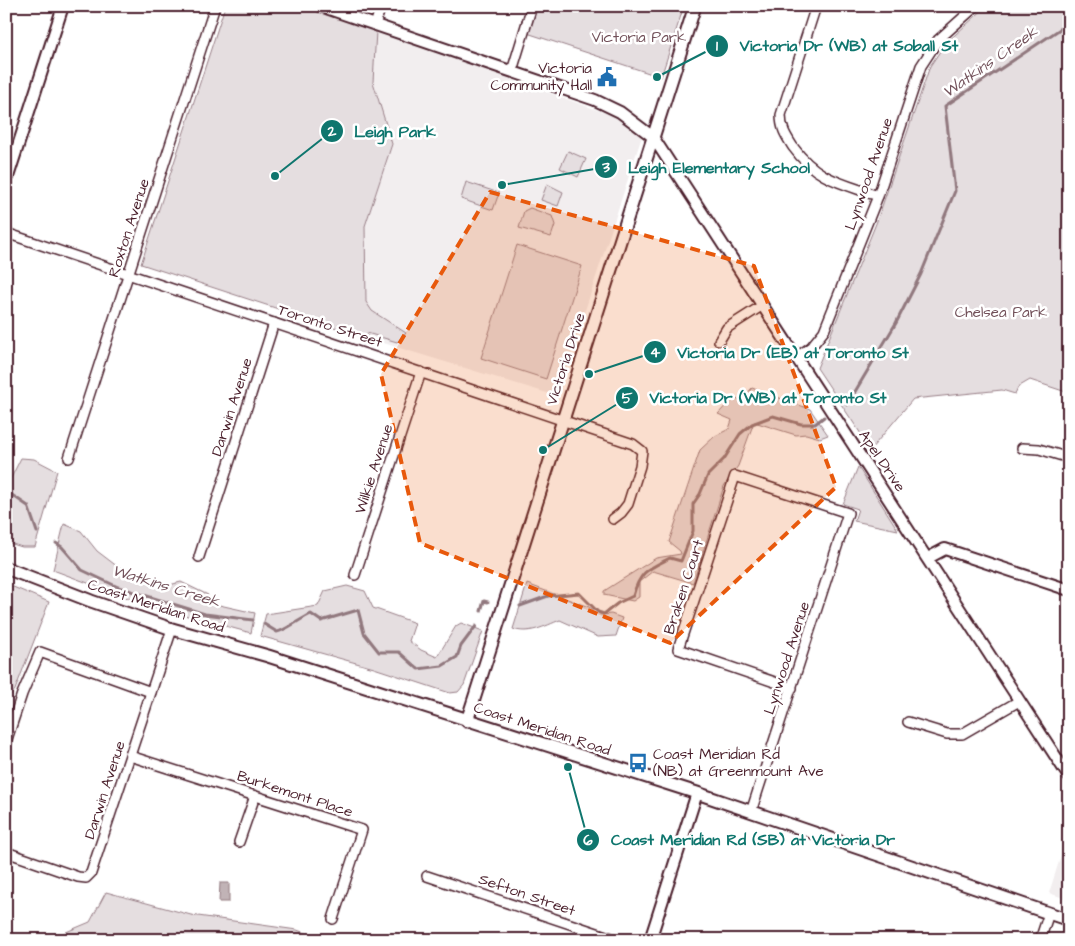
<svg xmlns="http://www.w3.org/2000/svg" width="1075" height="946" viewBox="0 0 1075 946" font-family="'Architects Daughter',sans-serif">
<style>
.built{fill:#f2eeef}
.green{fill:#e5dee0;stroke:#987e86}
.water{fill:#c1b3b6;stroke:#91787e}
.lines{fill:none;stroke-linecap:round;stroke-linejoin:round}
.stream{stroke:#91787e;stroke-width:3}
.minor-casing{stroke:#4a1f2b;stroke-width:12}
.tertiary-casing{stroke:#4a1f2b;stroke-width:14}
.secondary-casing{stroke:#4a1f2b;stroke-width:15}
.minor{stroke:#fff;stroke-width:9}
.tertiary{stroke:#fff;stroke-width:10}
.secondary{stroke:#fff;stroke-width:11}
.marked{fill:#e8590c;fill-opacity:0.2;stroke:#e8590c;stroke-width:4;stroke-dasharray:10 6;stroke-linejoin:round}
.labels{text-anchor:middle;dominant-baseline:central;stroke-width:5;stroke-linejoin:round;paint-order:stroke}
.park-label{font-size:15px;fill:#714f58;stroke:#fff}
.poi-label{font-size:15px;fill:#4a1f2b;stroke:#fff;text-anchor:end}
.street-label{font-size:15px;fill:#4a1f2b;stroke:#fff}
.water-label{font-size:16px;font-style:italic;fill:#74535c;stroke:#fff}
.leader{fill:none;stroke:#0f766e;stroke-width:2}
.callout-dot{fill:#0f766e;stroke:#fff;stroke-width:2}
.mark-label{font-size:15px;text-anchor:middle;font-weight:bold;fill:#fff}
.callout-label{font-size:16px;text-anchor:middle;font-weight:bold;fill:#0f766e;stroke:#fff;stroke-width:5;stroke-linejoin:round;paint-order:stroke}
</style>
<rect width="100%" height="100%" fill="#fff"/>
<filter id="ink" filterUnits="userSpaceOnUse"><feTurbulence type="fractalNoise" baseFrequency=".02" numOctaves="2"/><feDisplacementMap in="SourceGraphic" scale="10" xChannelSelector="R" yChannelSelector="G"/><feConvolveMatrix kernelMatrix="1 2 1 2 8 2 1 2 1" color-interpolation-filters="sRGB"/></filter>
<g filter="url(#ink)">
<g class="built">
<path d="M 376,31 L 645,127 L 557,396 L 367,338 L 365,226 L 392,144 L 373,82 Z"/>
<path d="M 1069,830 L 1069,900 L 1049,893 Z"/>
</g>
<g class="green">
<path d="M 225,6 L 305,6 L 376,31 L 373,82 L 392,144 L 365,226 L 366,302 L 372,311 L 406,333 L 397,342 L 367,333 L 367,338 L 141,264 Z"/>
<path d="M 532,6 L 684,6 L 661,77 L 524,32 Z"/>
<path d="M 987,6 L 1069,6 L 1069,393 L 1030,380 L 1018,387 L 1015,394 L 1002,390 L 913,399 L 871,449 L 817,368 L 877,221 L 930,66 L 945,44 Z"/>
<path d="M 568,151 L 586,159 L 578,177 L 560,168 Z"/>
<path d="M 466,182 L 499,193 L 493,210 L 461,199 Z"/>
<path d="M 547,184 L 563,192 L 558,206 L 541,200 Z"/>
<path d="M 530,208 L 552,216 L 555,225 L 551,237 L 519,228 L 524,211 Z"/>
<path d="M 517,245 L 582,266 L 546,379 L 481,358 Z"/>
<path d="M 752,388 L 810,409 L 828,435 L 820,438 L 806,434 L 796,435 L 754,422 L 738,466 L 724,486 L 693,583 L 653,571 L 639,582 L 639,597 L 633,601 L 604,595 L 604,591 L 656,558 L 681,554 L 680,551 L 669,542 L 700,450 L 715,436 L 729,429 L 732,420 L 718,414 L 731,400 L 742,399 Z"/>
<path d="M 21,458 L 34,459 L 57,471 L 35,547 L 22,547 L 6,542 L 6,481 L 9,482 Z"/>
<path d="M 858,467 L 898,530 L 854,521 L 858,509 L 843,504 Z"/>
<path d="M 64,524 L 81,531 L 97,551 L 118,567 L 131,571 L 137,577 L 169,585 L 181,582 L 208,595 L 206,602 L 255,613 L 251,633 L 147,605 L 53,570 Z"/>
<path d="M 6,584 L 49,602 L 15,690 L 11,695 L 6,693 Z"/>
<path d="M 527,584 L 589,607 L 601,615 L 611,614 L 622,618 L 616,636 L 598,637 L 560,620 C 545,626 529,635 513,629 Z"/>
<path d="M 347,586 L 365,591 L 373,608 L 415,623 L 409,641 L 421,650 L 437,657 L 456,626 L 461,623 L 483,631 L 464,685 L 458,692 L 450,693 L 374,668 L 260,636 L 266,614 L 318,606 L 325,591 Z"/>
<path d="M 106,892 L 191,915 L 297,930 L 325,940 L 47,940 L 90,922 Z"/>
</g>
<path class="water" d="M 220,883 L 229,883 L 229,902 L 219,902 Z"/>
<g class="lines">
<g class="stream">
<path d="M 847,405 L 896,323 L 921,274 L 955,191 L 945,106 L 1069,23"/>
<path d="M 6,491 L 28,506 L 37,532"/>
<path d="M 56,543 L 62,547 L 82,570 L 118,587 L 205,614 L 253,620"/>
<path d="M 520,606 L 548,596 L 579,593 L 598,612 L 604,614 L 618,603 L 633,596 C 640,571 648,569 670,558 L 681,561 L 693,531 L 693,504 L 700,494 L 708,475 L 724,459 L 740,434 L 752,424 L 773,416 L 801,424 L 815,424 L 824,417"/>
<path d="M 481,611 L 484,601 L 488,602"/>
<path d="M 264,624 L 277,632 C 285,631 300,619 311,614 L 321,621 L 358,610 L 364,633 L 379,652 L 399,652 L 418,669 L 442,666 L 457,657 L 461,646 L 476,626"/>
</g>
<defs>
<g id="minor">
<path d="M 816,6 L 781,115 C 781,129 786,136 793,147 C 817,180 842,183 878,196"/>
<path d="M 375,25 L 381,6"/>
<path d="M 512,71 L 532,6"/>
<path d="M 6,233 L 633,444 L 642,451 L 640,466 L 628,504 L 621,513 L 613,519"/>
<path d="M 719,341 L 727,328 L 763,305"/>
<path d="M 797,357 L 811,347 L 824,331 L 878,196 L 921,66 L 938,40 L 976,6"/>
<path d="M 1022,448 L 1039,449 L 1069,458"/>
<path d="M 69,458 L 215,6"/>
<path d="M 199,557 L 274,323"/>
<path d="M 355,575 L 421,372"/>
<path d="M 908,722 L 947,734 L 962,734 L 1019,701"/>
<path d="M 6,742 L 22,694 L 40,652 L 151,692"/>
<path d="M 130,756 L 362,830 L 333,919"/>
<path d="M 751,812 L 848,513 L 735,476 L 678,649 L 792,688"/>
<path d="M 239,842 L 255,796"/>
<path d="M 6,852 L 78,877 L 86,878 L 91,873 L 172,629"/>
<path d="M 427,876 L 618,940"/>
<path d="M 1040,940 L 1049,913"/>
</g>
<g id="tertiary">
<path d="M 320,6 L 595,100 L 620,112 L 653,137 L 1069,777"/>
<path d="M 6,183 L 63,6"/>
<path d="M 928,558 L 945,549 L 1069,590"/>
<path d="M 650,940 L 697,793"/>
</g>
<g id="secondary">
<path d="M 6,568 L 91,601 L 172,629 L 268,656 L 697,793 L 1069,920"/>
<path d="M 467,721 L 695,6"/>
</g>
</defs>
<use href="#minor" class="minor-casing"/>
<use href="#tertiary" class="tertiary-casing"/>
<use href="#secondary" class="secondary-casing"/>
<use href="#minor" class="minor"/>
<use href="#tertiary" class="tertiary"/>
<use href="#secondary" class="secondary"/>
</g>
</g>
<path class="marked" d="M 490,192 L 754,266 L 836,487 L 670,643 L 420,543 L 381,374 Z"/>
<defs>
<symbol id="civic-bare" viewBox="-9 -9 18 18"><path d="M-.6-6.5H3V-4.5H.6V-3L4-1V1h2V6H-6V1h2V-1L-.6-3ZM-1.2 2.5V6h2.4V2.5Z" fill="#1f6fb2" stroke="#fff" stroke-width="2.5" paint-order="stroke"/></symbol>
<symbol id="bus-bare" viewBox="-9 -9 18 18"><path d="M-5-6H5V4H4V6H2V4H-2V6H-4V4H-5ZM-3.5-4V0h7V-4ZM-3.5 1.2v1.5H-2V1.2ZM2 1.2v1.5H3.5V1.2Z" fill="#1f6fb2" stroke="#fff" stroke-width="2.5" paint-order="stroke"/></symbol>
</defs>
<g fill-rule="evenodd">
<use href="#civic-bare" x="593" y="63" width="28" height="28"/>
<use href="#bus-bare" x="624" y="749" width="28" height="28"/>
</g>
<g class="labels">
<g class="park-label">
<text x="639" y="37">Victoria Park</text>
<text x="1001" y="312">Chelsea Park</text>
</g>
<g class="poi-label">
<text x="592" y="68">Victoria<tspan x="592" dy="17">Community Hall</tspan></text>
<text x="653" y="754" text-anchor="start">Coast Meridian Rd<tspan x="653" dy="17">(NB) at Greenmount Ave</tspan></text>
</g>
<g class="street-label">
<text transform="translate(869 174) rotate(-71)">Lynwood Avenue</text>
<text transform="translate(129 228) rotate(-72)">Roxton Avenue</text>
<text transform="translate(330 326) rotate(18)">Toronto Street</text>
<text transform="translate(566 359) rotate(-72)">Victoria Drive</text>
<text transform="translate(232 407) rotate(-72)">Darwin Avenue</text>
<text transform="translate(882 461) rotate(56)">Apel Drive</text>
<text transform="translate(374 469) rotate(-72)">Wilkie Avenue</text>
<text transform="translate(684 587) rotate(-72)">Braken Court</text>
<text transform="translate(156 606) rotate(18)">Coast Meridian Road</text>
<text transform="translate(787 658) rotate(-72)">Lynwood Avenue</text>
<text transform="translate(542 729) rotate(18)">Coast Meridian Road</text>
<text transform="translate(105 790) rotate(-72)">Darwin Avenue</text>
<text transform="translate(295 794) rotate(18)">Burkemont Place</text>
<text transform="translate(527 895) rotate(19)">Sefton Street</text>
</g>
<g class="water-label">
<text transform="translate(990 62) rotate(-35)">Watkins Creek</text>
<text transform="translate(166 586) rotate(17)">Watkins Creek</text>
</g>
</g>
<path class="leader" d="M657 77L717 46M275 176L332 131M502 185L606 167M589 374L655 352M543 450L627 398M568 767L588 840"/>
<g class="callout-dot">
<circle cx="657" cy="77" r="5"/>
<circle cx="275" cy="176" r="5"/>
<circle cx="502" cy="185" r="5"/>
<circle cx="589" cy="374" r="5"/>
<circle cx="543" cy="450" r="5"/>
<circle cx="568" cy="767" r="5"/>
<circle cx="717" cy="46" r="12"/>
<circle cx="332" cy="131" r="12"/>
<circle cx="606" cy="167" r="12"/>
<circle cx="655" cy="352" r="12"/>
<circle cx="627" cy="398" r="12"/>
<circle cx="588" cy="840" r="12"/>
</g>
<g class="mark-label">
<text x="717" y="51">1</text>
<text x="332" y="136">2</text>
<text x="606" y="172">3</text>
<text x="655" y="357">4</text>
<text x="627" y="403">5</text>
<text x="588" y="845">6</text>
</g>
<g class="callout-label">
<text x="849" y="51">Victoria Dr (WB) at Soball St</text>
<text x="395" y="137">Leigh Park</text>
<text x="719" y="173">Leigh Elementary School</text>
<text x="793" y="358">Victoria Dr (EB) at Toronto St</text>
<text x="768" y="403">Victoria Dr (WB) at Toronto St</text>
<text x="753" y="845">Coast Meridian Rd (SB) at Victoria Dr</text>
</g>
<rect width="1075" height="946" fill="none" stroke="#fff" stroke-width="25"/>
<rect x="12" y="12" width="1050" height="921" fill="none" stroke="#4a1f2b" stroke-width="2" filter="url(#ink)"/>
</svg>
